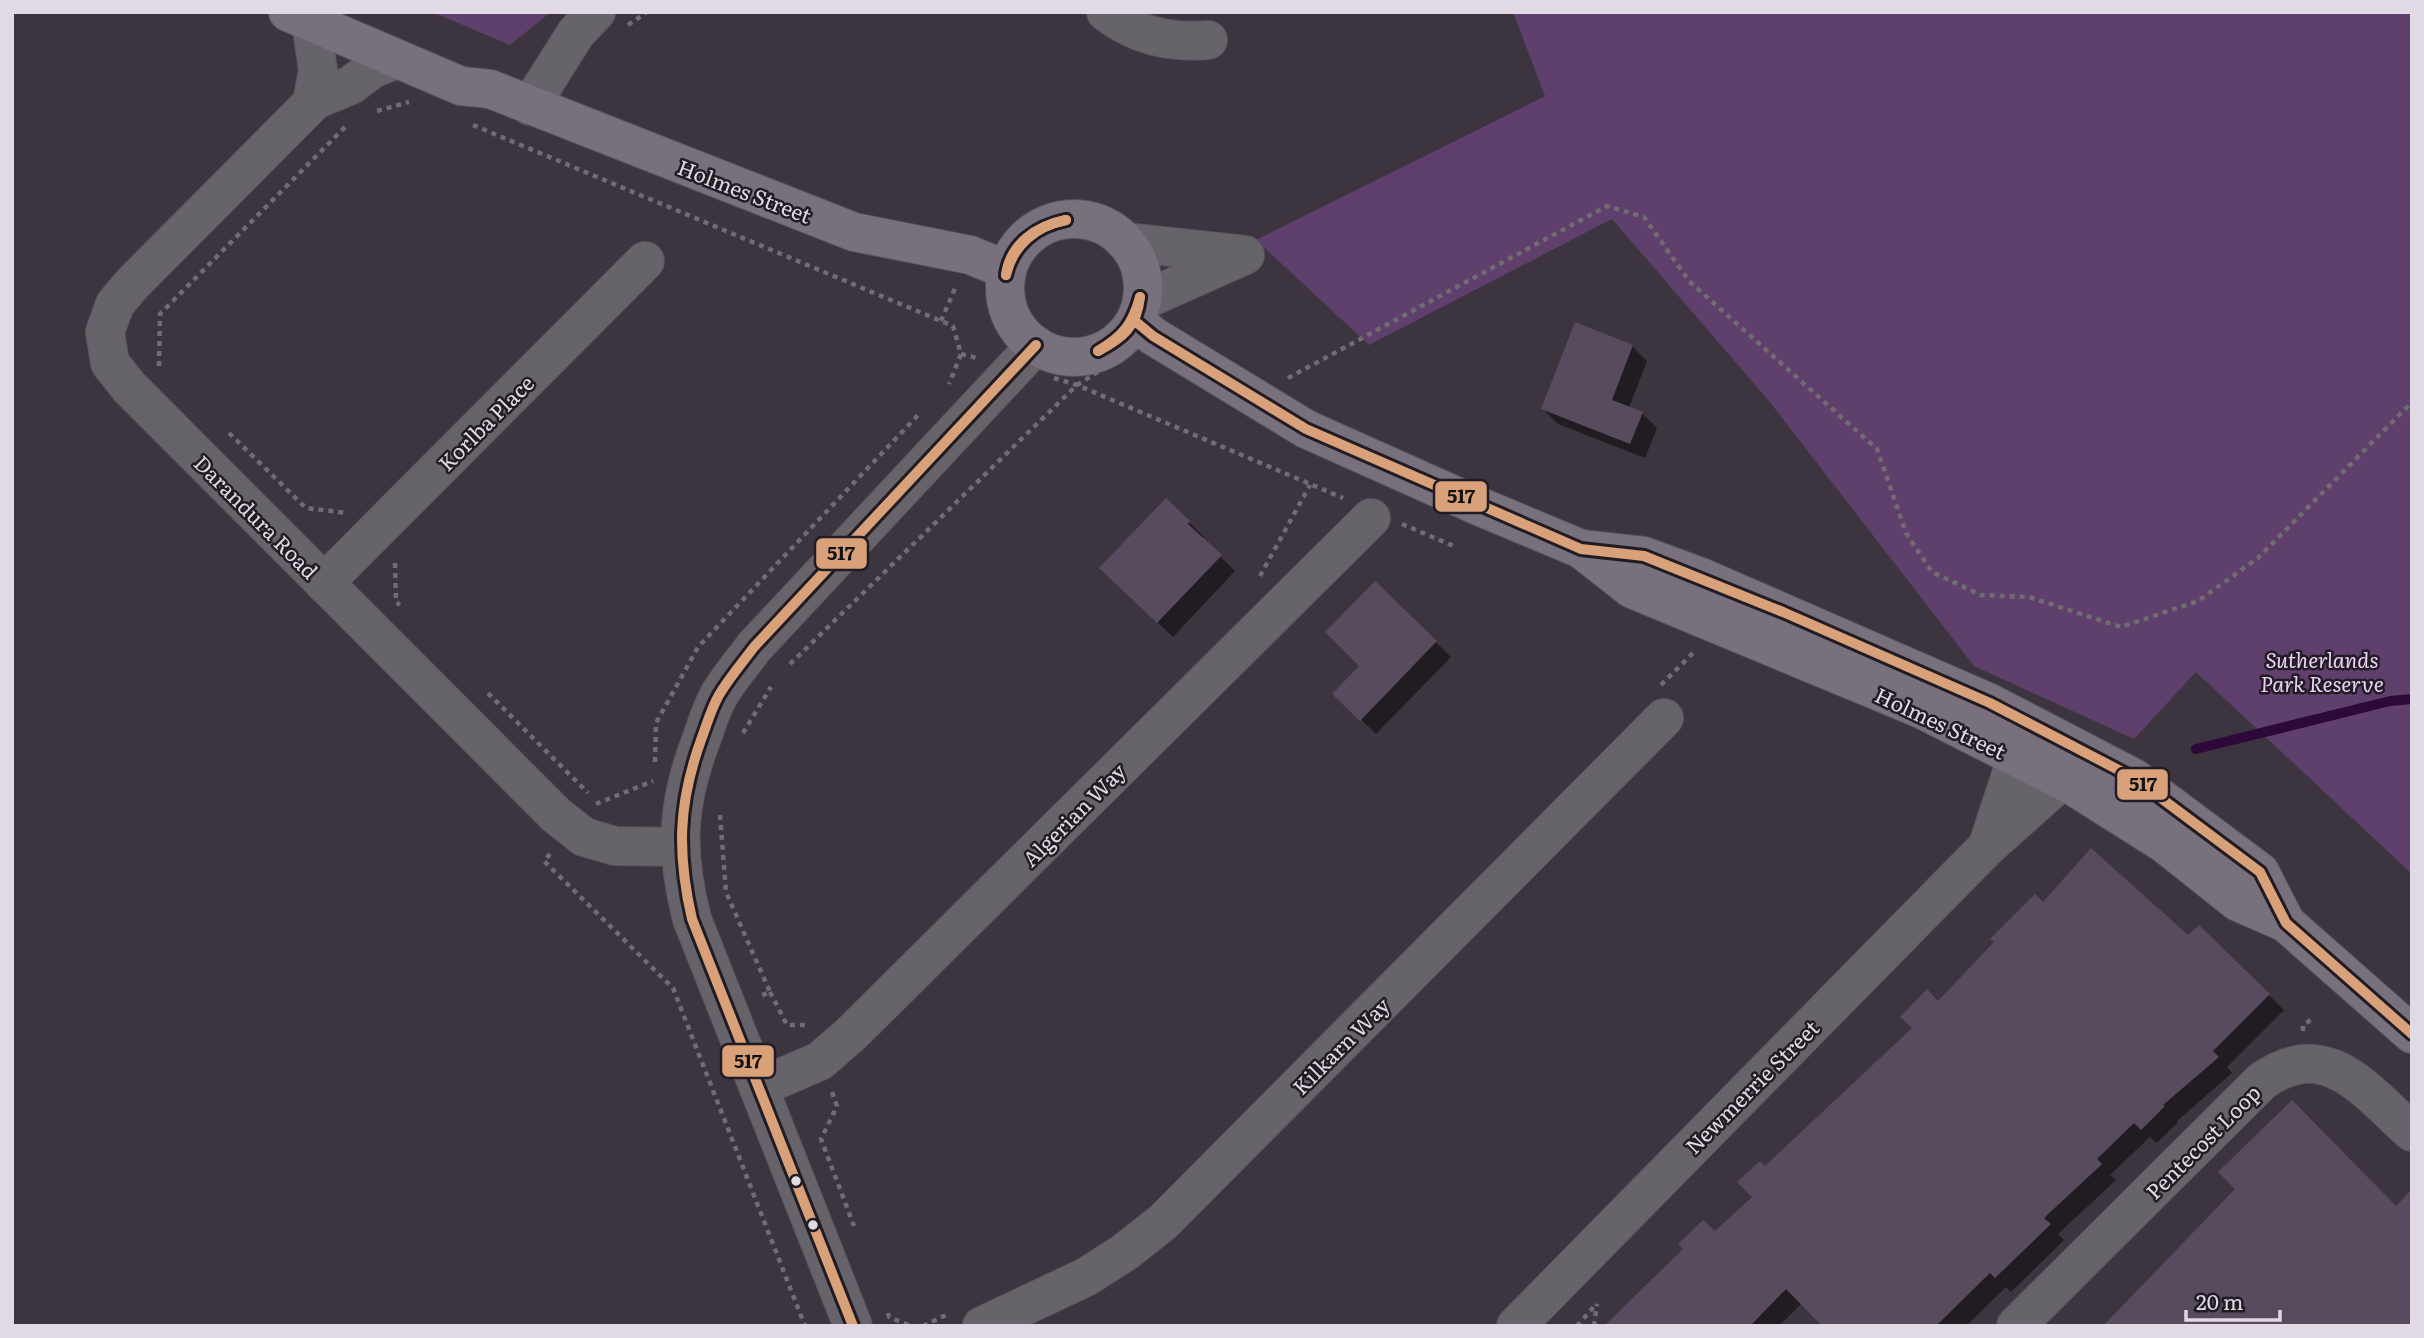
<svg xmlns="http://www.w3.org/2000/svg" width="2424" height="1338" viewBox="0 0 2424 1338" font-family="Literata,serif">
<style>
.green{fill:#5f3f6b}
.shadow{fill:#0007}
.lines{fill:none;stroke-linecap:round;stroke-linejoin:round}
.stream{stroke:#2d093a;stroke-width:10}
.building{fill:#584b5d}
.minor-casing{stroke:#59525b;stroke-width:40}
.major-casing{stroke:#59525b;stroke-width:40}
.path{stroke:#716c73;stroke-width:4.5;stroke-dasharray:5 5;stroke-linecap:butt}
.minor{stroke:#67636a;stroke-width:38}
.major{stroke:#78707c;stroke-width:38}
.bus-1-casing{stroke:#211c24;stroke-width:16}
.bus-1{stroke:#d9a179;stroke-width:10}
.bus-dot{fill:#e1d9e4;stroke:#211c24;stroke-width:2.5}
.labels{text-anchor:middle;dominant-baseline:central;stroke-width:5;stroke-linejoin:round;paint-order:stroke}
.street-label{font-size:21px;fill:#e1d9e4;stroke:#211c24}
.park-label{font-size:21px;font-style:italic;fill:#ecd0f8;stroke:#211c24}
.line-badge{stroke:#211c24;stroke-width:2.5}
.pale-badge-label{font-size:19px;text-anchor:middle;font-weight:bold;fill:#111}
</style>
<rect width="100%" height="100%" fill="#3c353f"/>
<g class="green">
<path d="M 432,12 L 551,12 L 510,45 Z"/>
<path d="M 1513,12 L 2412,12 L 2412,874 L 2196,672 L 2134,739 L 1974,666 L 1769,401 L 1612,219 L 1369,345 L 1256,240 L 1545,96 Z"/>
</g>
<g class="shadow">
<path d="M 1632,346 L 1647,361 L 1629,408 L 1642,413 L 1657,428 L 1645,458 L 1558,424 L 1543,409 Z"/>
<path d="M 1189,522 L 1204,537 L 1202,539 L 1235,571 L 1173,637 L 1116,583 Z"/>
<path d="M 1375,583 L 1451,657 L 1376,734 L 1335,694 L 1361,666 Z"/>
<path d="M 2043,905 L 2188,938 L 2199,927 L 2284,1010 L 2227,1067 L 2232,1073 L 2177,1121 L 2178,1122 L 2157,1143 L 2150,1137 L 2110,1175 L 2116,1180 L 2058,1234 L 2064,1240 L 2011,1292 L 2006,1287 L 1966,1326 L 1824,1326 L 1802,1303 L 1779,1326 L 1609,1326 L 1754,1197 L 1765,1168 Z"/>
</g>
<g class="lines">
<path class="stream" d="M 2196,749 L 2390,701 L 2412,699"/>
</g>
<g class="building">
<path d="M 1575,322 L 1633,345 L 1612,400 L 1643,412 L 1630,444 L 1541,409 Z"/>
<path d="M 1166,498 L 1190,521 L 1188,524 L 1222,555 L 1157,623 L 1099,568 Z"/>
<path d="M 1375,581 L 1437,641 L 1360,721 L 1332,694 L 1359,666 L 1325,632 Z"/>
<path d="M 2091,848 L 2188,935 L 2199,925 L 2270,994 L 2213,1051 L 2219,1057 L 2163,1105 L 2165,1106 L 2141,1130 L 2134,1123 L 2097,1159 L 2102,1164 L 2044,1218 L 2051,1224 L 1995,1278 L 1990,1273 L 1936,1326 L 1822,1326 L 1786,1289 L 1750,1326 L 1604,1326 L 1683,1249 L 1678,1244 L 1703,1220 L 1715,1231 L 1752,1197 L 1737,1182 L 1760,1161 L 1765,1166 L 1912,1028 L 1900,1017 L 1927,989 L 1938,1001 L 1994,942 L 1990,939 L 2035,894 L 2043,902 Z"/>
<path d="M 2292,1100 L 2396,1206 L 2412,1189 L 2412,1326 L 2103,1326 L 2235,1189 L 2218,1172 Z"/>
</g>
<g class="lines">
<defs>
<g id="minor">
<path d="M 1106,12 C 1137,36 1170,43 1208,40"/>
<path d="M 311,22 L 318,70 L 312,103"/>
<path d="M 397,59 L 372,69 L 351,85 L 315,100 L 133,283 L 115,304 L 105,332 L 110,363 L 129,387 L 556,815 L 584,837 L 615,846 L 680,847"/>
<path d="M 530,106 L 576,33 L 596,12"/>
<path d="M 1125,242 L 1245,255"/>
<path d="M 1142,301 L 1243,256"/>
<path d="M 324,583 L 645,261"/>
<path d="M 1988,845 L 2027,726"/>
<path d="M 760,1087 L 820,1061 L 851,1034 L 1371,518"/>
<path d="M 853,1326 L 692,919 C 674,849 677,801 703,735 C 707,723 711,710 717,699 C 726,681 742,664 754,647 L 1036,345"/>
<path d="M 982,1326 L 1086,1277 L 1125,1252 L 1163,1222 L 1664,718"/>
<path d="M 1516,1326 L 1987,847 L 2061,781 L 2078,754"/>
<path d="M 2016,1326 L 2262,1081 C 2326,1035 2366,1091 2412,1132"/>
</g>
<g id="major">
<path d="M 288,12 L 461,86 L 490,89 L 854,232 L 970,255 L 1007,270"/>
<circle cx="1074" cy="288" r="69"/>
<path d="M 1135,321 L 1153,336 L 1306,429 L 1476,505 L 1581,549 L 1632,589 L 1921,709 L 2073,786 L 2165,844 L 2238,902 L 2286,923 L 2412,1034"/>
<path d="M 1581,549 L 1644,556 L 1701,577 L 1990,703 L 2134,778 L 2260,872 L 2286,923"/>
</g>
</defs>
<use href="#minor" class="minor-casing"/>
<use href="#major" class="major-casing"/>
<g class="path">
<path d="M 628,25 L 647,12"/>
<path d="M 377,111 L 409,102"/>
<path d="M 473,125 L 953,326 L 961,354 L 949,384"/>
<path d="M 941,321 L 956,286"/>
<path d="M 961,354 L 977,358"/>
<path d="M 159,366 L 160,314 L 346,126"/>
<path d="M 1054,378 L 1077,385 L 1343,498"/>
<path d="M 1288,378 L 1607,206 L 1644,217 L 1689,281 L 1877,449 L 1906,533 L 1932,572 L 1981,595 L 2029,597 L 2121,627 L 2198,601 L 2258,558 L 2412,402"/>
<path d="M 229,433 L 306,508 L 347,513"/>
<path d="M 1402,524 L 1456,547"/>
<path d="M 395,563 L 396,602 L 400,605"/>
<path d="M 1260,576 L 1310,485"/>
<path d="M 790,664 L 1077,385 L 1125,355"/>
<path d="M 1661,685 L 1693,653"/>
<path d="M 488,693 L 588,793"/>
<path d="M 743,733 L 771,687"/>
<path d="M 655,762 L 656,723 L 698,647 L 921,412"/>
<path d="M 596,804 L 653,781"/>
<path d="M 720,815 L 726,892 L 770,992 L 760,996"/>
<path d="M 550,854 L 544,861 L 673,988 L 805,1326"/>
<path d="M 770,992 L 787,1025 L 808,1025"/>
<path d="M 2303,1031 L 2303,1025 L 2314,1018"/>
<path d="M 832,1092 L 837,1106 L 821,1139 L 854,1226"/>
<path d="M 888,1313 L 889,1317 L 911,1326"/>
<path d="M 923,1326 L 950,1313"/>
<path d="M 1577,1326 L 1597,1303"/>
<path d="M 1594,1326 L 1597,1304"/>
</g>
<use href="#minor" class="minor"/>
<use href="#major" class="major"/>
<defs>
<g id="bus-1">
<path d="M 1006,275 C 1010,244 1036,226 1066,220"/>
<path d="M 1006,275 C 1013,245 1036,226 1066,220"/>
<path d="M 1135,321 L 1153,336 L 1306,429 L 1581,549 L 1644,556 L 1783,612 L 1990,703 L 2134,778 L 2260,872 L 2286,923 L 2412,1034"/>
<path d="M 1098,351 C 1123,336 1132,325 1140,297"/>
<path d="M 1098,351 C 1123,338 1137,326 1140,297"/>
<path d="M 853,1326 L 692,919 C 677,853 678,804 701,740 C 707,724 711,709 719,695 C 729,678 742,663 754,647 L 1036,345"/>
</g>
</defs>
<use href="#bus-1" class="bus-1-casing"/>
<use href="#bus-1" class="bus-1"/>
</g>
<g class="bus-dot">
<circle cx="796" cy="1181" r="6"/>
<circle cx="813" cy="1225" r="6"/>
</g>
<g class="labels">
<g class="street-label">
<text transform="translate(745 190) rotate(21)">Holmes Street</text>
<text transform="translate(485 422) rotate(-45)">Korlba Place</text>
<text transform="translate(257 516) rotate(45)">Darandura Road</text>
<text transform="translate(1941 722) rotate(25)">Holmes Street</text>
<text transform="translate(1073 814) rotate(-45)">Algerian Way</text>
<text transform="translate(1340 1045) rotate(-45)">Kilkarn Way</text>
<text transform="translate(1751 1086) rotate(-45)">Newmerrie Street</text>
<text transform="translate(2202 1141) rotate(-45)">Pentecost Loop</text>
</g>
<g class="park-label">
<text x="2322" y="658">Sutherlands<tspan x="2322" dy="24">Park Reserve</tspan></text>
</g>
</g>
<g class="line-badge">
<rect x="1434" y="480" width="54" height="33" rx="7" fill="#d9a179"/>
<rect x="815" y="537" width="53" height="33" rx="7" fill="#d9a179"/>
<rect x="2116" y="768" width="53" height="33" rx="7" fill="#d9a179"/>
<rect x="721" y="1044" width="54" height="34" rx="7" fill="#d9a179"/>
</g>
<g class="pale-badge-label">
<text x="1461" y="503">517</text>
<text x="841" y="560">517</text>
<text x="2143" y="791">517</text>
<text x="748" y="1068">517</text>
</g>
<rect width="2424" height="1338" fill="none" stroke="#e1d9e4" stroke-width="28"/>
<path d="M2186 1310v10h94v-10" fill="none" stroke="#e1d9e4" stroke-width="3.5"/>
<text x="2196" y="1310" font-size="21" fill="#e1d9e4" stroke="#211c24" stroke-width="5" paint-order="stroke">20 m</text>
</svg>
